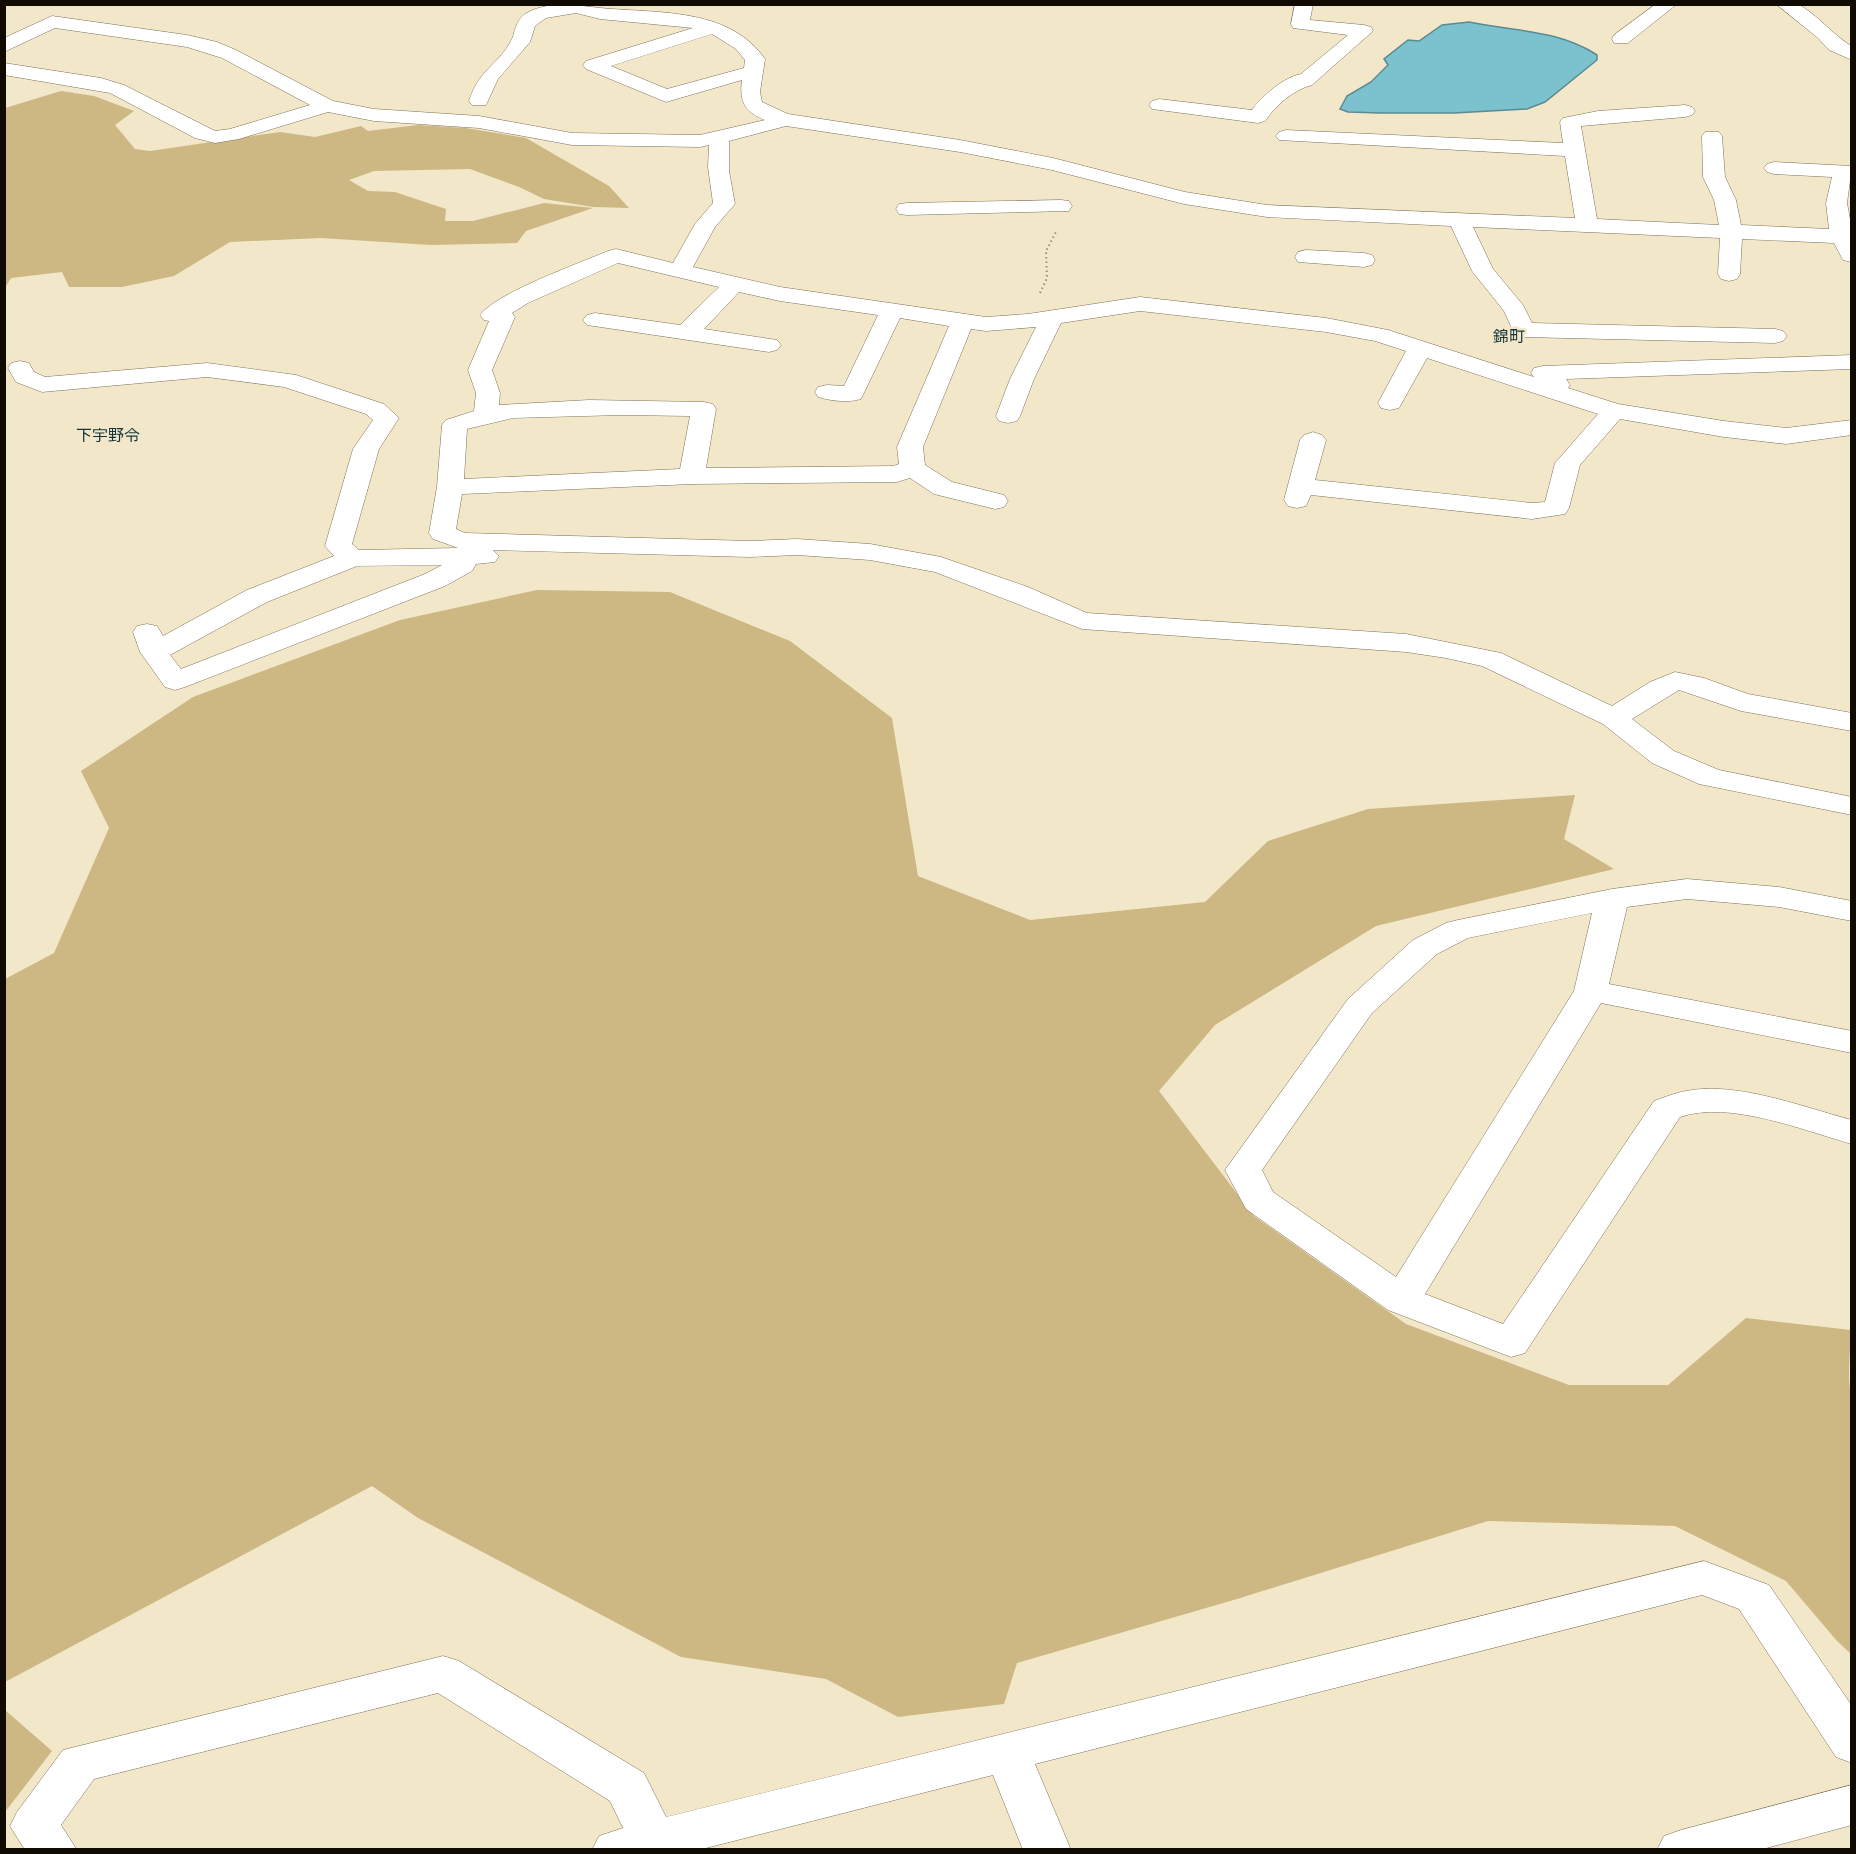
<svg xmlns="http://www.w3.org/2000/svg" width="1856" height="1854" viewBox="0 0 1856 1854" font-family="'DejaVu Sans','Noto Sans JP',sans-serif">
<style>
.forest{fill:#cdb884}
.water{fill:#7bc1ce;stroke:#5b8a91;stroke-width:1.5}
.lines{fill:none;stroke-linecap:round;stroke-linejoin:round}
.minor-casing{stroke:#7c7157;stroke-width:1}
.path{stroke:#988f7a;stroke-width:2;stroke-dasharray:1.5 3;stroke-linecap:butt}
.minor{fill:#fff;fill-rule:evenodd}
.labels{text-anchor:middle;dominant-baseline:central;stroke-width:5;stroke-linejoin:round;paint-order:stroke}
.far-quarter-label{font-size:16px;fill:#13343a;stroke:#f3e7ca}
</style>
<rect width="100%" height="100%" fill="#f3e7ca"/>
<g class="forest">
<path d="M 61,91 L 94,96 L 134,111 L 115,125 L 135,149 L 150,151 L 280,132 L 315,137 L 361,126 L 368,131 L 418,125 L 466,128 L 526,138 L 609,186 L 629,208 L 593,207 L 544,199 L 519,187 L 470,169 L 374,171 L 349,180 L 368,191 L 395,192 L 446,209 L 445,221 L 473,221 L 544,203 L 593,208 L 526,231 L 517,243 L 431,245 L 321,238 L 230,242 L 174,276 L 122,287 L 69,287 L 62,272 L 11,278 L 5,288 L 5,108 Z"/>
<path d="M 537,590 L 670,592 L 790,641 L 892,718 L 918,876 L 1030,920 L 1205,902 L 1268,841 L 1368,809 L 1575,795 L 1564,839 L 1614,869 L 1376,926 L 1215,1025 L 1159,1091 L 1254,1216 L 1406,1324 L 1569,1385 L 1668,1385 L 1746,1318 L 1851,1330 C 1851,1345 1846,1385 1852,1395 L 1851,1654 L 1837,1641 L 1786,1581 L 1675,1526 L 1488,1521 L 1237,1599 L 1017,1663 L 1004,1704 L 898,1717 L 826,1679 L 681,1657 L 418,1518 L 372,1486 L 5,1682 L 5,979 L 54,953 L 109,828 L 81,771 L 193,697 L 400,620 Z"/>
<path d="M 5,1710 L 52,1751 L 5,1812 Z"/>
</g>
<path class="water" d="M 1469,22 C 1513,31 1559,30 1597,55 L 1597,60 L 1545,102 L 1527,109 L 1454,113 L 1380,113 L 1348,112 L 1340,109 L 1347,96 L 1371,82 L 1388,65 L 1384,59 L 1408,40 L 1419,41 L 1442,25 Z"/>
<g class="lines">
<defs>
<g id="minor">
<path d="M 557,4 C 576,4 593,8 612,9 C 665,13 731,10 765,59 L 760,92 L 762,102 L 788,114 L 960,140 L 1053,158 L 1185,192 L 1267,205 L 1575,218 L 1565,156 L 1279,140 L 1276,136 L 1279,132 L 1286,130 L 1563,143 L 1560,122 L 1563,118 L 1598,111 L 1685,105 L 1692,107 L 1695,111 L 1692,115 L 1685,117 L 1581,126 L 1597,219 L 1719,225 L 1714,200 L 1703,177 L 1702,136 L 1705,132 L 1719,132 L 1722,136 L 1725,177 L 1736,200 L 1741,225 L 1829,229 L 1826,203 L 1832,177 L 1774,174 L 1767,172 L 1764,168 L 1767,164 L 1774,162 L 1852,166 L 1847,203 L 1852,230 L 1851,262 L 1843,260 L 1834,243 L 1742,239 L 1740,274 L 1737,279 L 1729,281 L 1721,279 L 1718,274 L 1720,238 L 1473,227 L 1493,269 L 1523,305 L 1532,323 L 1775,329 L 1783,331 L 1787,336 L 1783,341 L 1775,343 L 1523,337 L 1515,335 L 1504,311 L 1472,271 L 1451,226 L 1267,217 L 1184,204 L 1052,170 L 960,152 L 786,126 L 729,141 L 729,171 L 735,204 L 715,227 L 693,267 L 780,287 L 986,317 L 1028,314 L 1140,297 L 1326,318 L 1388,330 L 1534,377 L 1531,373 L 1534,368 L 1543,366 L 1852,355 L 1852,369 L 1566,379 L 1570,385 L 1568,388 L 1618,404 L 1724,421 L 1786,428 L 1852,420 L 1852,435 L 1786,444 L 1724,437 L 1620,419 L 1580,465 L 1569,508 L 1565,514 L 1532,519 L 1311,495 L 1306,506 L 1297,508 L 1288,506 L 1284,500 L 1300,440 L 1304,435 L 1313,432 L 1322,435 L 1326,440 L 1315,480 L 1532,503 L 1545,502 L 1555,463 L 1598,414 L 1427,358 L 1399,408 L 1390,410 L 1381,408 L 1378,403 L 1406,351 L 1375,341 L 1326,332 L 1140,311 L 1061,323 L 1034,379 L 1020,416 L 1017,421 L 1008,423 L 999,421 L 996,416 L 1010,379 L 1036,327 L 986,331 L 971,329 L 923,447 L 925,465 L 952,482 L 1004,495 L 1008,501 L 1004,507 L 995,509 L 934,494 L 910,478 L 897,482 L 692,484 L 462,494 L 456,529 L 465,533 L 750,541 L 797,539 L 870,544 L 941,557 L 1028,587 L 1087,613 L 1406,634 L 1501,653 L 1612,706 L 1650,682 L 1675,672 L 1704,678 L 1748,694 L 1852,713 L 1852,731 L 1741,711 L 1679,690 L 1632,719 L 1674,751 L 1719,770 L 1852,797 L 1852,815 L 1699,784 L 1652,763 L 1603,724 L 1482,666 L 1446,658 L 1406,652 L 1082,629 L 935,572 L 870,560 L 797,555 L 750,557 L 493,550 L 499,556 L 495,562 L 476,564 L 472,571 L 445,586 L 185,687 L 175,690 L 165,687 L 140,652 L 133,632 L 137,626 L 147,624 L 157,626 L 163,636 L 247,590 L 334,556 L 325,546 L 353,449 L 373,420 L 366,414 L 284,387 L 207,377 L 42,392 L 16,382 L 8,368 L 11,363 L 20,361 L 29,363 L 34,372 L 45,377 L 207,363 L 296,375 L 384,404 L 399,418 L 379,449 L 352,544 L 359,550 L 458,548 L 433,539 L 429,533 L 437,487 L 442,425 L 446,420 L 474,411 L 476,393 L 468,370 L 489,321 L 484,320 L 480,315 C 496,293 580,263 608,251 L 616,249 L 673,263 L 695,224 L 713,203 L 708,167 L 709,145 L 700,147 L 572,145 L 479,128 L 374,121 L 328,112 L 239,139 L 215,143 L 195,138 L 110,93 L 4,75 L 4,63 L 101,78 L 124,85 L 215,131 L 230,129 L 310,105 L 222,58 L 187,47 L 55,28 L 4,52 L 4,38 L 52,16 L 187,35 L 217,42 L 236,50 L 333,101 L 374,109 L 479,116 L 572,133 L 700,135 L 765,120 C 745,112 739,102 742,80 L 666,102 L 586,69 L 583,65 L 586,61 L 693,28 L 600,19 L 576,13 L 546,18 L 535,26 L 530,42 L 498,79 L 486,105 L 472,105 L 469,101 C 479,70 496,66 510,43 C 516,33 514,22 525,14 C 534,8 547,6 557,4 ZM 712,34 L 736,49 L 745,60 L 744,68 L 667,89 L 611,66 ZM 618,263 L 719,287 L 680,325 L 595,313 L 587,315 L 583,320 L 587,325 L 769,352 L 777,350 L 781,345 L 777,340 L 704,329 L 739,292 L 780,301 L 878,315 L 844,386 L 827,385 L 818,387 L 815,392 L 818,397 C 832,401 847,403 861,399 L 900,318 L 949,326 L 897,447 L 899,464 L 893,466 L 706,468 L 716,409 L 713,404 L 704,402 L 589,400 L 499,405 L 500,393 L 492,370 L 515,317 L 512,313 L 528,303 ZM 622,415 L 690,416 L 680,469 L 464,479 L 467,429 L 513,418 ZM 442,565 L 425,574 L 181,669 L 170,655 L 267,602 L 357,566 Z"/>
<path d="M 1295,4 L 1313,4 L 1310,20 L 1364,25 L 1371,27 L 1373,31 L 1312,85 C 1293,90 1276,105 1265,121 L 1258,123 L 1152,109 L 1149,105 L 1152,101 L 1159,99 L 1252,110 C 1262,96 1284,77 1301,74 L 1348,35 L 1293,28 L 1291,24 Z"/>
<path d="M 1656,4 L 1677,4 L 1628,43 L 1614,43 L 1612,39 L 1614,35 Z"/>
<path d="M 1776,4 C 1782,4 1789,4 1795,4 C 1811,7 1835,38 1852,46 L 1852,60 L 1829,50 L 1818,38 Z"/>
<path d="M 1061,200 L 1069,201 L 1072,206 L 1069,211 L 907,215 L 899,214 L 896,209 L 899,204 L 907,203 Z"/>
<path d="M 1306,250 L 1364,253 L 1372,255 L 1375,260 L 1372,265 L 1364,267 L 1298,262 L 1295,257 L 1298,252 Z"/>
<path d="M 1687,879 L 1779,887 L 1852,901 L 1852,921 L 1779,907 L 1687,899 L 1627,907 L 1609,984 L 1852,1031 L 1852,1053 L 1601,1003 L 1425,1294 L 1503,1324 L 1654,1101 C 1665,1097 1675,1093 1686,1091 C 1737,1081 1802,1107 1852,1120 L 1852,1144 C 1802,1130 1729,1100 1680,1117 L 1525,1353 L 1511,1357 L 1388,1310 L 1246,1209 L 1225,1170 L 1348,999 L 1413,940 L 1446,923 L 1458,920 L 1612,889 ZM 1592,913 L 1574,991 L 1396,1277 L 1273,1192 L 1262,1170 L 1372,1013 L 1437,954 L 1468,938 Z"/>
<path d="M 1704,1561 L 1769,1585 L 1852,1706 L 1852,1763 L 1836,1757 L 1739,1609 L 1702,1595 L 1035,1764 L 1071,1850 L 1023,1850 L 993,1775 L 698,1850 L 592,1850 L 599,1836 L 623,1828 L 610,1801 L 438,1693 L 94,1779 L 61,1825 L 77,1850 L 25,1850 L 10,1826 L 17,1812 L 63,1750 L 443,1656 L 459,1661 L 644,1773 L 666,1817 Z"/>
<path d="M 1852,1785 L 1852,1825 L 1759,1850 L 1657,1850 L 1664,1836 L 1681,1830 Z"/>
</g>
</defs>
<use href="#minor" class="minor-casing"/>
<path class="path" d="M 1040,293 L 1047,278 L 1046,251 L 1057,230"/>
<use href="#minor" class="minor"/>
</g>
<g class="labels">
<g class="far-quarter-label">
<text x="1509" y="336">錦町</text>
<text x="108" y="435">下宇野令</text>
</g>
</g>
<rect width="1856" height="1854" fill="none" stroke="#0f0b03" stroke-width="12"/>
</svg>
